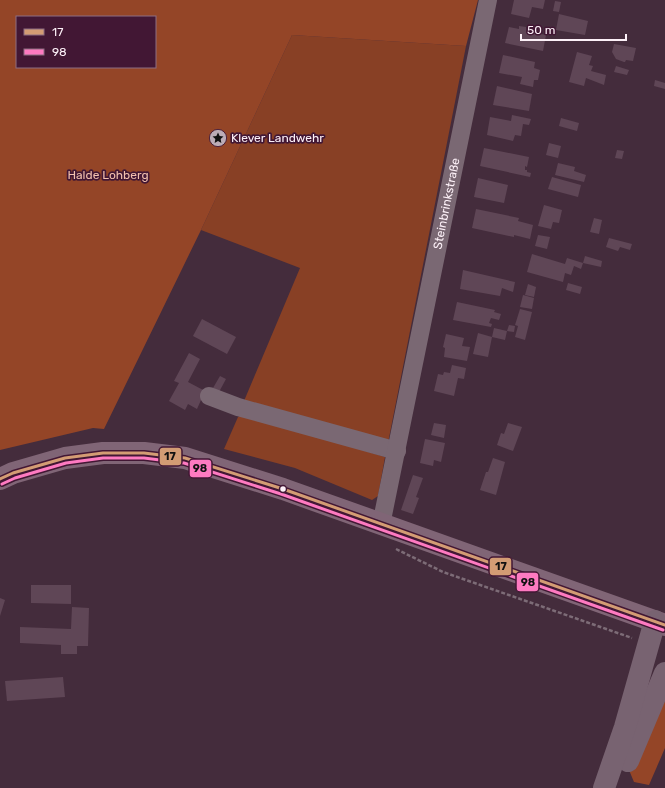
<svg xmlns="http://www.w3.org/2000/svg" width="665" height="788" viewBox="0 0 665 788" font-family="Rubik,sans-serif">
<style>
.green{fill:#884025}
.forest{fill:#944527;fill-rule:evenodd}
.building{fill:#5f4656}
.lines{fill:none;stroke-linecap:round;stroke-linejoin:round}
.path{stroke:#7d6c77;stroke-width:2.5;stroke-dasharray:4 2;stroke-linecap:butt}
.minor{stroke:#7a6873;stroke-width:18}
.major{stroke:#806576;stroke-width:22}
.highway{stroke:#786371;stroke-width:22}
.bus-1-casing{stroke:#421734;stroke-width:6}
.bus-2-casing{stroke:#421734;stroke-width:6}
.bus-1{stroke:#d39c74;stroke-width:3}
.bus-2{stroke:#fe7ac1;stroke-width:3}
.bus-dot{fill:#fdf1f8;stroke:#421734;stroke-width:1.5}
.labels{text-anchor:middle;dominant-baseline:central;stroke-width:3.5;stroke-linejoin:round;paint-order:stroke}
.poi-label{font-size:12px;fill:#fdf1f8;stroke:#421734;text-anchor:start}
.park-label{font-size:12px;fill:#f3c1ae;stroke:#421734}
.street-label{font-size:12px;fill:#fdf1f8;stroke:#421734}
.line-badge{stroke:#421734;stroke-width:1.5}
.pale-badge-label{font-size:11px;text-anchor:middle;font-weight:bold;fill:#111}
</style>
<rect width="100%" height="100%" fill="#442c3c"/>
<g class="green">
<path d="M 292,35 L 466,46 L 388,443 L 244,401 L 300,268 L 201,230 Z"/>
<path d="M 245,414 L 385,457 L 378,496 L 372,500 L 295,468 L 224,449 L 238,417 Z"/>
</g>
<g class="forest">
<path d="M 0,0 L 478,0 L 466,46 L 292,35 L 201,230 L 104,429 L 93,428 L 0,450 ZM 17,17 L 155,17 L 155,67 L 17,67 Z"/>
<path d="M 665,701 L 665,748 L 649,785 L 634,782 L 629,770 Z"/>
</g>
<g class="building">
<path d="M 514,0 L 545,0 L 543,9 L 532,7 L 529,18 L 511,14 Z"/>
<path d="M 555,1 L 561,2 L 559,12 L 553,11 Z"/>
<path d="M 559,14 L 588,21 L 585,35 L 556,30 Z"/>
<path d="M 519,26 L 526,27 L 526,31 L 546,35 L 543,51 L 505,43 L 509,27 L 519,29 Z"/>
<path d="M 614,44 L 636,48 L 633,61 L 626,60 L 625,62 L 624,62 L 616,59 L 612,52 Z"/>
<path d="M 577,52 L 592,56 L 589,65 L 593,66 L 591,71 L 606,75 L 604,85 L 586,78 L 584,86 L 569,82 Z"/>
<path d="M 503,55 L 535,62 L 534,68 L 540,70 L 538,80 L 534,80 L 533,87 L 520,84 L 522,77 L 499,73 Z"/>
<path d="M 616,66 L 629,70 L 627,75 L 614,72 Z"/>
<path d="M 655,80 L 665,83 L 665,89 L 654,86 Z"/>
<path d="M 497,86 L 532,94 L 529,111 L 493,105 Z"/>
<path d="M 512,115 L 531,119 L 529,125 L 523,124 L 521,136 L 515,135 L 513,141 L 487,135 L 490,117 L 511,121 Z"/>
<path d="M 561,118 L 579,123 L 577,131 L 559,126 Z"/>
<path d="M 549,143 L 561,146 L 558,158 L 546,155 Z"/>
<path d="M 484,148 L 529,157 L 527,167 L 525,166 L 525,170 L 527,170 L 527,172 L 531,173 L 530,177 L 480,166 Z"/>
<path d="M 617,150 L 624,151 L 622,159 L 615,158 Z"/>
<path d="M 558,163 L 575,167 L 574,171 L 586,175 L 584,182 L 555,175 Z"/>
<path d="M 552,177 L 581,185 L 578,197 L 548,189 Z"/>
<path d="M 478,178 L 508,185 L 504,203 L 474,197 Z"/>
<path d="M 544,205 L 562,210 L 559,223 L 553,222 L 551,229 L 538,226 Z"/>
<path d="M 476,209 L 519,218 L 518,221 L 533,225 L 530,239 L 514,235 L 514,237 L 472,228 Z"/>
<path d="M 594,218 L 602,220 L 599,234 L 590,232 Z"/>
<path d="M 538,235 L 550,237 L 547,249 L 535,246 Z"/>
<path d="M 609,238 L 632,244 L 630,250 L 620,247 L 618,251 L 606,247 Z"/>
<path d="M 532,254 L 565,264 L 567,258 L 583,263 L 581,269 L 574,266 L 571,275 L 565,273 L 563,282 L 527,272 Z"/>
<path d="M 585,256 L 602,261 L 601,267 L 583,263 Z"/>
<path d="M 463,270 L 515,282 L 513,292 L 502,288 L 500,296 L 460,289 Z"/>
<path d="M 568,283 L 582,287 L 580,294 L 566,290 Z"/>
<path d="M 528,284 L 536,287 L 534,297 L 525,295 Z"/>
<path d="M 523,295 L 534,298 L 532,309 L 520,307 Z"/>
<path d="M 457,302 L 495,310 L 494,312 L 501,314 L 499,320 L 491,318 L 489,323 L 492,324 L 491,327 L 453,320 Z"/>
<path d="M 520,309 L 532,312 L 525,340 L 515,337 L 518,326 L 515,325 Z"/>
<path d="M 202,319 L 236,337 L 227,354 L 193,336 Z"/>
<path d="M 509,325 L 515,326 L 514,332 L 507,331 Z"/>
<path d="M 494,328 L 507,331 L 505,340 L 492,337 L 488,357 L 473,354 L 478,333 L 492,337 Z"/>
<path d="M 446,334 L 464,338 L 462,346 L 470,347 L 467,361 L 444,357 L 445,348 L 443,347 Z"/>
<path d="M 189,353 L 200,359 L 188,382 L 205,391 L 197,409 L 188,404 L 185,410 L 169,401 L 179,383 L 174,381 Z"/>
<path d="M 452,365 L 466,368 L 464,379 L 458,378 L 454,396 L 434,391 L 438,374 L 443,375 L 444,372 L 450,373 Z"/>
<path d="M 220,376 L 226,379 L 219,392 L 213,388 Z"/>
<path d="M 434,423 L 446,425 L 444,438 L 431,435 Z"/>
<path d="M 508,423 L 522,427 L 513,451 L 497,445 L 501,433 L 504,434 Z"/>
<path d="M 425,439 L 445,443 L 441,462 L 434,460 L 433,466 L 420,463 Z"/>
<path d="M 493,458 L 505,462 L 496,495 L 480,490 L 486,472 L 488,472 Z"/>
<path d="M 413,475 L 423,478 L 416,497 L 419,498 L 413,514 L 401,510 Z"/>
<path d="M 31,585 L 71,585 L 71,604 L 31,603 Z"/>
<path d="M 0,598 L 5,600 L 0,616 Z"/>
<path d="M 72,607 L 89,608 L 88,646 L 77,646 L 77,654 L 61,654 L 61,645 L 20,643 L 20,627 L 71,629 Z"/>
<path d="M 63,677 L 65,697 L 7,701 L 5,681 Z"/>
</g>
<g class="lines">
<path class="path" d="M 396,549 L 443,572 L 632,638"/>
<g class="minor">
<path d="M 209,396 L 238,407 L 397,451"/>
<path id="s1" d="M 381,525 L 488,0"/>
</g>
<path class="major" d="M 0,479 L 13,473 L 65,458 L 103,453 L 144,453 L 185,458 L 283,489 L 665,625"/>
<g class="highway">
<path d="M 628,761 L 665,673"/>
<path d="M 604,788 L 625,727 L 655,621"/>
</g>
<defs>
<path id="bus-1" d="M 0,479 L 13,473 L 65,458 L 103,453 L 144,453 L 185,458 L 283,489 L 665,625"/>
<path id="bus-2" d="M 2,484 L 15,478 L 66,463 L 103,458 L 144,458 L 184,463 L 281,494 L 663,630"/>
</defs>
<use href="#bus-1" class="bus-1-casing"/>
<use href="#bus-2" class="bus-2-casing"/>
<use href="#bus-1" class="bus-1"/>
<use href="#bus-2" class="bus-2"/>
</g>
<defs>
<symbol id="sight-disc" viewBox="-11 -11 22 22"><circle r="9.5" fill="#bcacb6" stroke="#421734"/><path d="M0-6L1.8-2.2L6-1.7L2.9 1.2L3.7 5.4L0 3.3L-3.7 5.4L-2.9 1.2L-6-1.7L-1.8-2.2Z" fill="#111"/></symbol>
</defs>
<g fill-rule="evenodd">
<use href="#sight-disc" x="208" y="128" width="20" height="20"/>
</g>
<circle class="bus-dot" cx="283" cy="489" r="3.5"/>
<g class="labels">
<g class="poi-label">
<text x="231" y="138">Klever Landwehr</text>
</g>
<g class="park-label">
<text x="108" y="175">Halde Lohberg</text>
</g>
<g class="street-label">
<text stroke="none"><textPath href="#s1" startOffset="328">Steinbrinkstraße</textPath></text>
</g>
</g>
<g class="line-badge">
<rect x="159" y="447" width="23" height="19" rx="4" fill="#d39c74"/>
<rect x="189" y="459" width="23" height="19" rx="4" fill="#fe7ac1"/>
<rect x="489" y="557" width="23" height="19" rx="4" fill="#d39c74"/>
<rect x="516" y="572" width="23" height="20" rx="4" fill="#fe7ac1"/>
</g>
<g class="pale-badge-label">
<text x="170" y="460">17</text>
<text x="200" y="472">98</text>
<text x="501" y="570">17</text>
<text x="528" y="586">98</text>
</g>
<rect x="16" y="16" width="140" height="52" fill="#421734" stroke="#8d6e82"/>
<rect x="24" y="29" width="20" height="6" fill="#d39c74" stroke="#8d6e82"/>
<text x="52" y="36" font-size="12" fill="#fdf1f8">17</text>
<rect x="24" y="49" width="20" height="6" fill="#fe7ac1" stroke="#8d6e82"/>
<text x="52" y="56" font-size="12" fill="#fdf1f8">98</text>
<path d="M521 34v6h105v-6" fill="none" stroke="#fdf1f8" stroke-width="2"/>
<text x="527" y="34" font-size="12" fill="#fdf1f8" stroke="#421734" stroke-width="3" paint-order="stroke">50 m</text>
</svg>
